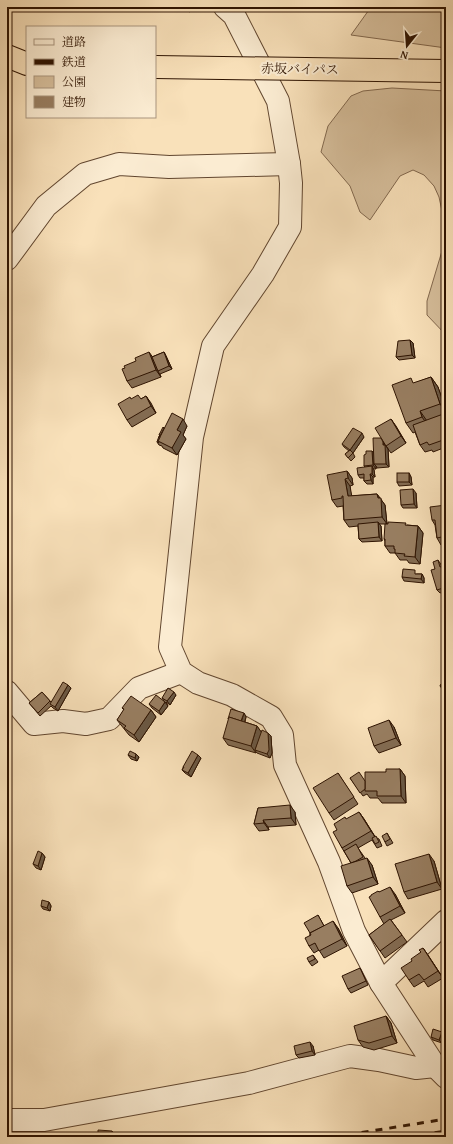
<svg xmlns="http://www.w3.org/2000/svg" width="453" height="1144" viewBox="0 0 453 1144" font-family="'Gentium Book Plus','Noto Serif JP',serif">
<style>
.green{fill:#d6be9b;stroke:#82684e}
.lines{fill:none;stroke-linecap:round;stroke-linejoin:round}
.minor-casing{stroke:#61462f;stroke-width:24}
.highway-casing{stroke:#2e1301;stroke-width:24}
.minor{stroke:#fbecd2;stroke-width:22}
.highway{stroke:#f9e1ba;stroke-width:22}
.rail{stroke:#2e1301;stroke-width:3;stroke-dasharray:7 7;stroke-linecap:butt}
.highway-bridge-casing{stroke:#2e1301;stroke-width:24;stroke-linecap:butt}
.highway-bridge{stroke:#f9e1ba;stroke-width:22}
.wall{fill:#836c53;stroke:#2e1301}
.shaded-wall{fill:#6a5844;stroke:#2e1301}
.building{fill:#987e61;stroke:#2e1301}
.labels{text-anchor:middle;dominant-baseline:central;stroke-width:4;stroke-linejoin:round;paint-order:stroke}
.street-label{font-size:13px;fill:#2e1301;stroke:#fbecd2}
</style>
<rect width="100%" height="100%" fill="#f9e1ba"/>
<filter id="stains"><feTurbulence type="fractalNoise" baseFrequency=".005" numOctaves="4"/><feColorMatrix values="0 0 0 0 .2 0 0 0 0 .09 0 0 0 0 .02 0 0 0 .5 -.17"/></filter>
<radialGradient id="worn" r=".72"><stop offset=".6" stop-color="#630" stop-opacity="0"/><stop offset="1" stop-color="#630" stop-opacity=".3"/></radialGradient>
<g class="green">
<path d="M 371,7 L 446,7 L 446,48 L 351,35 Z"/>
<path d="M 392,88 L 446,91 L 446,335 L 427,315 L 427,301 L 442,251 L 445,225 L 439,197 L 434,186 L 424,175 L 413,170 L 400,176 L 370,220 L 360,212 L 350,186 L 321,152 L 328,126 L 351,96 L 363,91 Z"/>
</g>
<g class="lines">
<defs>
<g id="minor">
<path d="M 225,7 L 234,15 L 278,101 L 289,164 L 291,183 L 290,227 L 263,274 L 213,346 L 192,437 L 170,647 L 181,672 L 198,683 L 232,695 L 271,717 L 282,735 L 285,765 L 329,862 L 354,931 L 381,983 L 435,1066 L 446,1077"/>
<path d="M 7,259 L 46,206 L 85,174 L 119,164 L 169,167 L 289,164"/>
<path d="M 7,692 L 34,724 L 63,721 L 86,724 L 109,719 L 139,688 L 181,672"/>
<path d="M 381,983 L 446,921"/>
<path d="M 7,1120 L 44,1120 L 249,1083 L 350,1056 L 379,1060 L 416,1068 L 435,1066"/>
</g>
<path id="highway" d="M 7,56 L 27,64"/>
</defs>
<use href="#minor" class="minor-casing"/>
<use href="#highway" class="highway-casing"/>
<use href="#minor" class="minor"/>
<use href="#highway" class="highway"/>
<g class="rail">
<path d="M 334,1137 L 446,1119"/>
<path d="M 407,1137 L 446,1131"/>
</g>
<defs>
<path id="highway-bridge" d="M 155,67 L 446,71"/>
</defs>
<use href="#highway-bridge" class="highway-bridge-casing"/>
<use href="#highway-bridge" class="highway-bridge"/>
</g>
<g class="wall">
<path d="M 182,7 L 194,7 L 190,12 Z"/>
<path d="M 410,340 L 413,343 L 415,358 L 399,360 L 396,357 Z"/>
<path d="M 164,352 L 166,356 L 172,369 L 160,374 L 161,377 L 132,388 L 127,381 L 125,368 Z"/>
<path d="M 431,377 L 438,387 L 446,410 L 446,447 L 433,452 L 432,450 L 425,452 L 420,445 L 415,432 L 413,433 L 406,423 L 415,383 Z"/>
<path d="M 146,396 L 156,413 L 132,427 L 127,420 L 141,399 Z"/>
<path d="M 391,419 L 406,443 L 391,453 L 386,446 L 388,449 L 389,467 L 377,468 L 376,466 L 376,469 L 373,469 L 374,470 L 375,477 L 373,477 L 373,484 L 367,484 L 364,481 L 364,478 L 360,478 L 358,475 L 365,467 L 364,466 L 374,453 Z"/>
<path d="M 187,426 L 183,435 L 186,439 L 177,455 L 163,448 L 162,446 L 159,445 L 157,442 L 160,436 L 159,435 L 164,428 Z"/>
<path d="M 364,437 L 353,453 L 355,457 L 351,461 L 345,454 L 349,451 L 344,447 L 342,444 Z"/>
<path d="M 347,471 L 352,478 L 353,485 L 350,486 L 351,496 L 377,494 L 385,505 L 387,524 L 379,524 L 381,526 L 382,541 L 362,542 L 359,539 L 358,526 L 349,527 L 344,520 L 343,506 L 337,507 L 332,500 Z"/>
<path d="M 409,473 L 411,477 L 412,485 L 399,486 L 397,482 Z"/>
<path d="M 416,493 L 417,508 L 403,508 L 401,505 Z"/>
<path d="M 446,505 L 446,544 L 441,545 L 437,538 L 435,525 L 432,520 Z"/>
<path d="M 407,525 L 418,526 L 423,533 L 420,564 L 409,563 L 407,560 L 400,560 L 395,553 L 390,553 L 385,546 L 385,541 L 384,539 Z"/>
<path d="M 438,560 L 442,566 L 444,566 L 446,569 L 446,591 L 440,593 L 437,590 L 435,569 Z"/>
<path d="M 417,574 L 422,574 L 424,578 L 424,583 L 404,581 L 402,577 Z"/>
<path d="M 446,676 L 446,694 L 440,686 Z"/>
<path d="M 68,685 L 71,688 L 58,711 L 53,708 L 51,706 L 40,716 L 29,703 L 42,692 L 51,702 Z"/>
<path d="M 176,695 L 170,705 L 166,702 L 168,706 L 161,715 L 152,708 L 149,704 L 164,701 L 162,698 Z"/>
<path d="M 122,708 L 151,710 L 156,717 L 139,742 L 129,735 L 117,720 L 124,710 Z"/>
<path d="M 244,713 L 246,717 L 245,722 L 257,726 L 261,732 L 271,736 L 272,753 L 270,758 L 257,753 L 256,752 L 256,753 L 228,745 L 223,738 Z"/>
<path d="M 394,727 L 401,745 L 379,753 L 374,746 Z"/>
<path d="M 136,754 L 139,757 L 137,761 L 131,759 L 128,755 Z"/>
<path d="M 198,755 L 201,758 L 191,777 L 185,773 L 182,770 L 183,768 L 183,767 Z"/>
<path d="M 400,769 L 405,776 L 406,803 L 382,803 L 378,798 L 370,798 L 367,794 L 363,796 L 350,778 L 365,781 L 386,772 Z"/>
<path d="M 338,773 L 358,804 L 334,820 L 329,813 Z"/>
<path d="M 258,808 L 295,812 L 296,825 L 268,827 L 269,830 L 259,831 L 254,824 Z"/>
<path d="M 359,812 L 364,819 L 375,837 L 379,839 L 382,846 L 377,848 L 372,840 L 358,848 L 365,858 L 372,865 L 378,884 L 352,893 L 347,886 L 351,863 L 342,848 L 337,830 Z"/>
<path d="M 387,833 L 393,843 L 387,846 L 385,842 Z"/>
<path d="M 42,853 L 45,857 L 41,870 L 36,868 L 33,864 Z"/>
<path d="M 434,861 L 442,889 L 408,899 L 404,892 Z"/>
<path d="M 379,892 L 395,894 L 405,913 L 391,920 L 407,942 L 385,958 L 369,935 L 384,924 L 380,917 Z"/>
<path d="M 49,902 L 51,906 L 50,911 L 43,909 L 41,906 Z"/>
<path d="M 318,915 L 324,926 L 338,928 L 347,946 L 324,958 L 319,950 L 314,953 L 309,946 L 310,933 Z"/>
<path d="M 423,948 L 443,978 L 428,987 L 424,981 L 414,987 L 409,980 L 412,961 L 421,952 Z"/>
<path d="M 313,955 L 318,962 L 312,966 L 309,962 Z"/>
<path d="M 360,968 L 362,972 L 368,985 L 351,993 L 348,989 Z"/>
<path d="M 386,1016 L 391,1023 L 397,1043 L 374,1050 L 363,1047 L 358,1040 Z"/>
<path d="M 444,1035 L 442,1043 L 433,1040 L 431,1037 Z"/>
<path d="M 313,1046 L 315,1055 L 299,1058 L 296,1055 Z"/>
</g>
<g class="shaded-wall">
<path d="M 187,7 L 194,7 L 190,12 Z"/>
<path d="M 410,340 L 413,343 L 415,358 L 412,355 Z"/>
<path d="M 149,352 L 154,359 L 158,371 L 161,377 L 156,370 Z"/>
<path d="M 164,352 L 166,356 L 172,369 L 169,366 Z"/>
<path d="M 431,377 L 438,387 L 446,410 L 446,412 L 440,404 Z"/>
<path d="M 146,396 L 151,403 L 156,413 L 151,406 Z"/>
<path d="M 420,411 L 427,421 L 429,427 L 422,417 Z"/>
<path d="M 183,419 L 187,426 L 183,435 L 186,439 L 177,455 L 172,448 L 177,430 Z"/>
<path d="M 391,419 L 396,426 L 406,443 L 401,436 Z"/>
<path d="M 362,433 L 364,437 L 353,453 L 350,450 Z"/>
<path d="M 383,442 L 388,449 L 389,467 L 386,464 L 383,445 Z"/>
<path d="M 372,451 L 375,454 L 374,464 L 376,466 L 376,469 L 373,465 Z"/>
<path d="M 372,466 L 374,470 L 375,477 L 372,474 Z"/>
<path d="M 347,471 L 352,478 L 353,485 L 348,478 Z"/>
<path d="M 409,473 L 411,477 L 412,485 L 409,482 Z"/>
<path d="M 370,474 L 373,477 L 373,484 L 371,480 Z"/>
<path d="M 345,479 L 350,486 L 353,503 L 348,496 Z"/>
<path d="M 413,489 L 416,493 L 417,508 L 414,504 Z"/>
<path d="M 377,494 L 385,505 L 387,524 L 382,517 L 378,498 Z"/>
<path d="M 378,522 L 381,526 L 382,541 L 379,537 Z"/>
<path d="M 418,526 L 423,533 L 420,564 L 415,557 Z"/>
<path d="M 422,574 L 424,578 L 424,583 L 421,579 Z"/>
<path d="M 68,685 L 71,688 L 58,711 L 55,707 Z"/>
<path d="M 174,692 L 176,695 L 170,705 L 167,701 Z"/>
<path d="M 165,702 L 168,706 L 161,715 L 159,711 Z"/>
<path d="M 151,710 L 156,717 L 139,742 L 134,735 Z"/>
<path d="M 244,713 L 246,717 L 243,727 L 241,723 Z"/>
<path d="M 389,720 L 394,727 L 401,745 L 396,738 Z"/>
<path d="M 257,726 L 262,733 L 255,750 L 256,752 L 256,753 L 251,746 Z"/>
<path d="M 268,733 L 271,736 L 272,753 L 270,758 L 267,754 Z"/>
<path d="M 136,754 L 139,757 L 137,761 L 135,758 Z"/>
<path d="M 198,755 L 201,758 L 191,777 L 188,773 Z"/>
<path d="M 400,769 L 405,776 L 406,803 L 401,796 Z"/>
<path d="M 290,805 L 295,812 L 296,825 L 291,818 Z"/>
<path d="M 359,812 L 364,819 L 376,838 L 371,831 Z"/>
<path d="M 263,820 L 268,827 L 269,830 L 264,823 Z"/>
<path d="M 42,853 L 45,857 L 41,870 L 38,866 Z"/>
<path d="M 429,854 L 434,861 L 442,889 L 437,882 Z"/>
<path d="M 367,858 L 372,865 L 378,884 L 373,877 Z"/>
<path d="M 390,887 L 395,894 L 405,913 L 400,906 Z"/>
<path d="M 49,902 L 51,906 L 50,911 L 47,908 Z"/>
<path d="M 333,921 L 338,928 L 347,946 L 342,939 Z"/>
<path d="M 423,948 L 428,955 L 443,978 L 438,971 Z"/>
<path d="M 386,1016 L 391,1023 L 397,1043 L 392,1036 Z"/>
<path d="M 442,1032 L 444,1035 L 442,1043 L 439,1040 Z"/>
<path d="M 310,1042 L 313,1046 L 315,1055 L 312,1051 Z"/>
<path d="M 112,1131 L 114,1134 L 114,1137 L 112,1137 Z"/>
</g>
<g class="building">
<path d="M 410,340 L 412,355 L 396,357 L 398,341 Z"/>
<path d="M 149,352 L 156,370 L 127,381 L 122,369 L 125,368 L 124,366 L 136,361 L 135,358 Z"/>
<path d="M 164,352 L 169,366 L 158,371 L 152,357 Z"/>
<path d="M 431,377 L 440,404 L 420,411 L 422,417 L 406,423 L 392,385 L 411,378 L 413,383 Z"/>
<path d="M 138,395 L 141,399 L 146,396 L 151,406 L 127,420 L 118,404 L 130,397 L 131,399 Z"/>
<path d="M 172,413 L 183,419 L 177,430 L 181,432 L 172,448 L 158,441 Z"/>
<path d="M 446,413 L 446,439 L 429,445 L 427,442 L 420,445 L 413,425 Z"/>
<path d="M 391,419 L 401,436 L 386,446 L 375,428 Z"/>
<path d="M 163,427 L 164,428 L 160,436 L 159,435 Z"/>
<path d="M 353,428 L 362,433 L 350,450 L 342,444 Z"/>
<path d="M 159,436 L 160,437 L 158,441 L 159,443 L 157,442 Z"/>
<path d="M 373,438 L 381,438 L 383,442 L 383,445 L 385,445 L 386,464 L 374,464 Z"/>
<path d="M 350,450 L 353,453 L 348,458 L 345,454 Z"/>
<path d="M 366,451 L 372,451 L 373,465 L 364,466 L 364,455 L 366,454 Z"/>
<path d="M 372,466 L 372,474 L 370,474 L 371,480 L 364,481 L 364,474 L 358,475 L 357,468 Z"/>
<path d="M 347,471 L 348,478 L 345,479 L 348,496 L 377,494 L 378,498 L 381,498 L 382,517 L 344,520 L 343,496 L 342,496 L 342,498 L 332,500 L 327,475 Z"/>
<rect x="397" y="473" width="12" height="9"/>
<path d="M 413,489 L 414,504 L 401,505 L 400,490 Z"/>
<path d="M 446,505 L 446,536 L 437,538 L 435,520 L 432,520 L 430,507 Z"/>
<path d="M 378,522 L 379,537 L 359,539 L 358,524 Z"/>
<path d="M 388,522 L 406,523 L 405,525 L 418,526 L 415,557 L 404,556 L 405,554 L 395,553 L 395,549 L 394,549 L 394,546 L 385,546 L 385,539 L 384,539 L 385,524 L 388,524 Z"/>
<path d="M 438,560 L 440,567 L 444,566 L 446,572 L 446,587 L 437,590 L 431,570 L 435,569 L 433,562 Z"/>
<path d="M 403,569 L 415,570 L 415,574 L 422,574 L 421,579 L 402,577 Z"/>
<path d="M 446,676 L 446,689 L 440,686 Z"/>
<path d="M 63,682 L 68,685 L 55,707 L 50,704 Z"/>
<path d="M 168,688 L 174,692 L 167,701 L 162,698 Z"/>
<path d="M 42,692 L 50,701 L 38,713 L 29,703 Z"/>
<path d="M 156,695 L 165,702 L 159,711 L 149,704 Z"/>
<path d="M 131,696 L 151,710 L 134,735 L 124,728 L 126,726 L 117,720 L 124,709 L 122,708 Z"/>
<path d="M 231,709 L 244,713 L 241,721 L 229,717 L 228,719 Z"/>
<path d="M 229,717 L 257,726 L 251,746 L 223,738 Z"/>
<path d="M 389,720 L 396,738 L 374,746 L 368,728 Z"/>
<path d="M 262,730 L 268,733 L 269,750 L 267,754 L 255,750 Z"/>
<path d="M 130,751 L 136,754 L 135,758 L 128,755 Z"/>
<path d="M 192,751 L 198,755 L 188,773 L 182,770 L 184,767 L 183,767 Z"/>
<path d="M 386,769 L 400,769 L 401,796 L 377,796 L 377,791 L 365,791 L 365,772 L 386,772 Z"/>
<path d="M 359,772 L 365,781 L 365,789 L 360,793 L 350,778 Z"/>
<path d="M 338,773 L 354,797 L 329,813 L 313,788 Z"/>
<path d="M 290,805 L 291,818 L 263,820 L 264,823 L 254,824 L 258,808 Z"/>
<path d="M 359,812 L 371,831 L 342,848 L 333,832 L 337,830 L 334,824 L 345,817 L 346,819 Z"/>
<path d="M 387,833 L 390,839 L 385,842 L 382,836 Z"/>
<path d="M 376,836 L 379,842 L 375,844 L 372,838 Z"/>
<path d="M 356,844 L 363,857 L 356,861 L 351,863 L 344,851 Z"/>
<path d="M 38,851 L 42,853 L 38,866 L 33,864 Z"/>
<path d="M 429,854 L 437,882 L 404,892 L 395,864 Z"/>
<path d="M 367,858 L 373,877 L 347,886 L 341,866 Z"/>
<path d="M 390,887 L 400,906 L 380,917 L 369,897 L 371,896 L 371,895 L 378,891 L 379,892 Z"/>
<path d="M 42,900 L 49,902 L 47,908 L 41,906 Z"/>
<path d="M 318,915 L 324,926 L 310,933 L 304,923 Z"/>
<path d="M 390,919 L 402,935 L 380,951 L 369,935 Z"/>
<path d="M 333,921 L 342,939 L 319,951 L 315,943 L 309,946 L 305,938 L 311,935 L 310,933 Z"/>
<path d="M 423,948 L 438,971 L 424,980 L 419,974 L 409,980 L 401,968 L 412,961 L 411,959 L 421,952 L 419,950 Z"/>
<path d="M 313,955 L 315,959 L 309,962 L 307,958 Z"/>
<path d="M 360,968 L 366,981 L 348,989 L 342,976 Z"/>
<path d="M 386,1016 L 392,1036 L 369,1043 L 358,1040 L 354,1026 Z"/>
<path d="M 433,1029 L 442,1032 L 439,1040 L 431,1037 Z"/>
<path d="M 310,1042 L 312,1051 L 296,1055 L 294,1046 Z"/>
<path d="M 98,1130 L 112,1131 L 112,1137 L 98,1137 Z"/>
</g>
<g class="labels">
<g class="street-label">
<text transform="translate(300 69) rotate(1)">赤坂バイパス</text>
</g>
</g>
<rect width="453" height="1144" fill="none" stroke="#f9e1ba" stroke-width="24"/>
<rect x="8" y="8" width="437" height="1128" fill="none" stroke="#2e1301" stroke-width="2"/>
<rect x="12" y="12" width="429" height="1120" fill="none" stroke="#2e1301"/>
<rect x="26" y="26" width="130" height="92" fill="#fbecd2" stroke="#a9957e"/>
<rect x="34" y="39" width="20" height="6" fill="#fbecd2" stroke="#a9957e"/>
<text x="62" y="46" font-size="12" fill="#2e1301">道路</text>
<rect x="34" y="59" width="20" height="6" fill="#2e1301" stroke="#a9957e"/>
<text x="62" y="66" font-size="12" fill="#2e1301">鉄道</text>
<rect x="34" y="76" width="20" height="12" fill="#d6be9b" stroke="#a9957e"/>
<text x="62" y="86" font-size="12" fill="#2e1301">公園</text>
<rect x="34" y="96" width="20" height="12" fill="#987e61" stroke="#a9957e"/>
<text x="62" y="106" font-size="12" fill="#2e1301">建物</text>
<g transform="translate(407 46) rotate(197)" stroke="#fbecd2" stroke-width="3" paint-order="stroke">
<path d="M0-3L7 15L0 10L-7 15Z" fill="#2e1301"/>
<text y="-6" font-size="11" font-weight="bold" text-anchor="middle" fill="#2e1301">N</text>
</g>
<rect width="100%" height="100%" filter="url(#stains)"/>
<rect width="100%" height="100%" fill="url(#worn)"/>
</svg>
